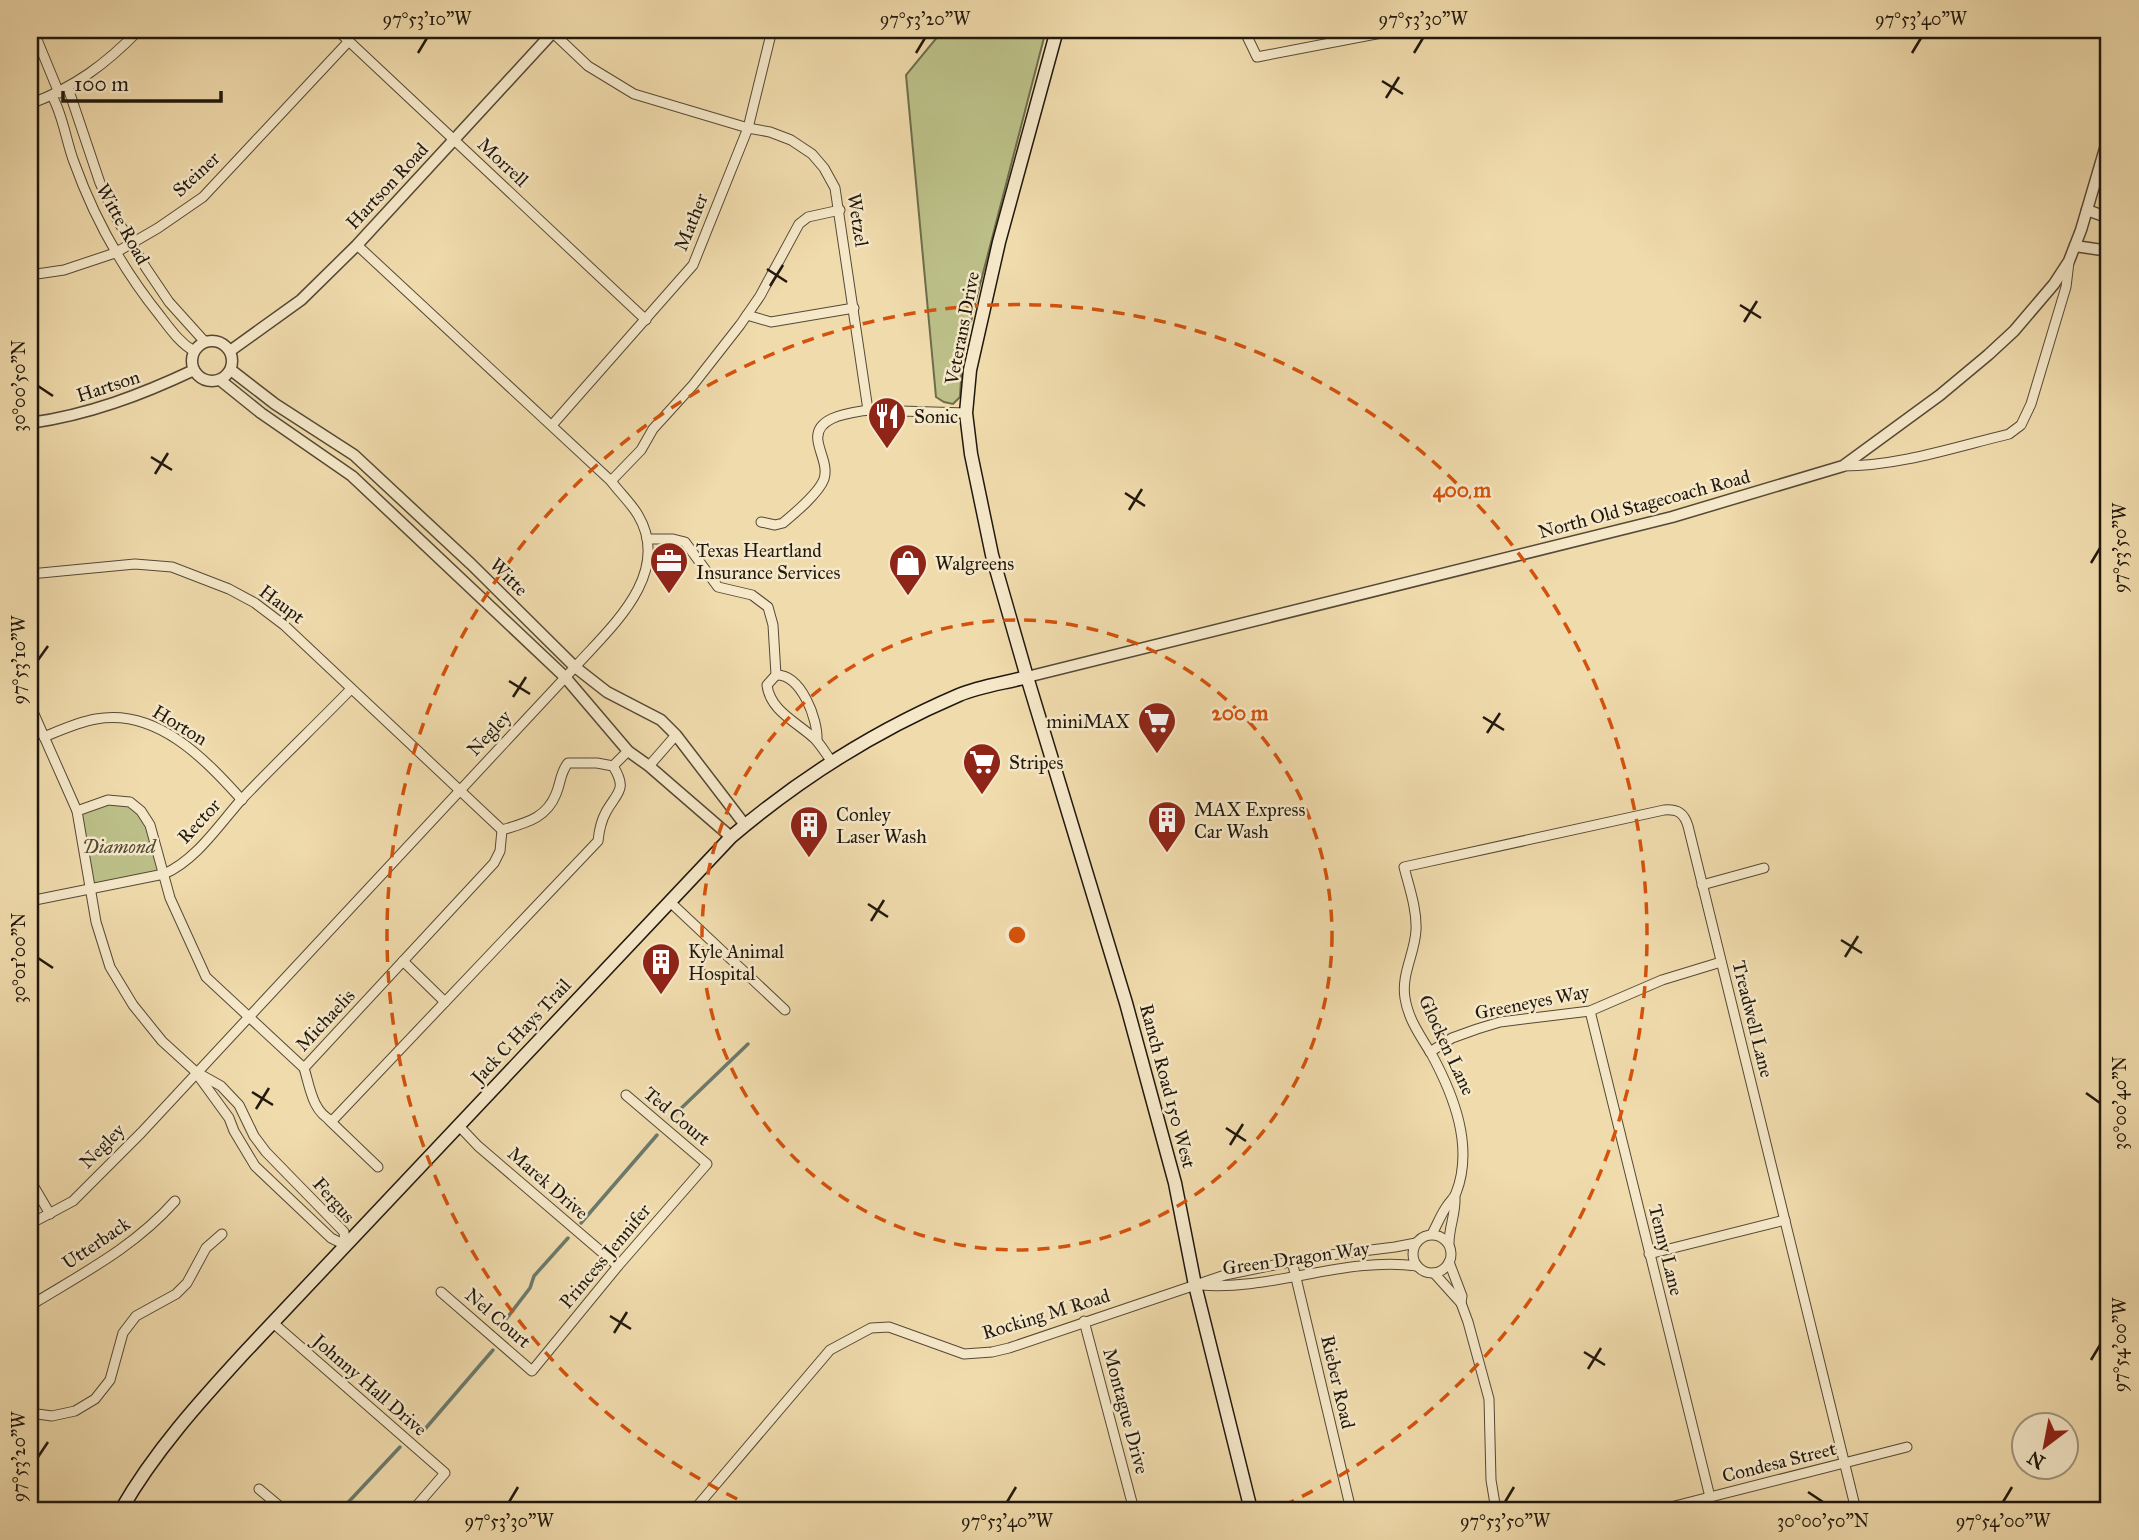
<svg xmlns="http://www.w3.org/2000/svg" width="2139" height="1540" viewBox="0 0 2139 1540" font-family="'IM FELL Great Primer',serif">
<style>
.green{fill:#bcc088;stroke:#6e6c4b;stroke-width:2}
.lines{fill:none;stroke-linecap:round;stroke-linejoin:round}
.stream{stroke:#6a7a6d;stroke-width:3.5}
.minor-casing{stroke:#554936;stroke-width:11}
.tertiary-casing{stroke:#554936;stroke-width:13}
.secondary-casing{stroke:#21180e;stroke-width:15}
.minor{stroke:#f5e8c9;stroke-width:9}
.tertiary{stroke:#f5e8c9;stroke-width:10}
.secondary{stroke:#f5e8c9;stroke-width:12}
.ticks{fill:none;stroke:#21180e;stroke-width:2.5}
.ring{fill:none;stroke:#d4520c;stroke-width:3.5;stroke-dasharray:12 9}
.labels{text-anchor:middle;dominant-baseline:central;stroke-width:5;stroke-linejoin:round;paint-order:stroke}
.street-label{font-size:19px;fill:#21180e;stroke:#f5e8c9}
.poi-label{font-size:19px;fill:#21180e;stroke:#f5e8c9;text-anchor:start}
.park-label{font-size:19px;font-style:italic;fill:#504a33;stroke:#f5e8c9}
.centre{fill:#d4520c;stroke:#f5e8c9;stroke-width:3.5}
.ring-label{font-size:21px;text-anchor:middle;font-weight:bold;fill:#d4520c;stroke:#f5e8c9;stroke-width:5;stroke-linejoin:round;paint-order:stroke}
.neatline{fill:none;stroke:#21180e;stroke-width:2.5}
.ticks-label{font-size:18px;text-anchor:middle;fill:#21180e}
</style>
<rect width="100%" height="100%" fill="#f0dbac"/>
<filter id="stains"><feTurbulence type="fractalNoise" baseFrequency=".00286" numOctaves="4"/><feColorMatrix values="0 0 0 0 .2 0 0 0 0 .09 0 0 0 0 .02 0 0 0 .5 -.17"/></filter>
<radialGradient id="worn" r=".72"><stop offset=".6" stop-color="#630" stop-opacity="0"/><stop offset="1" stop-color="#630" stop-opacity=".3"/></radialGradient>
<g class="green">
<path d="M 943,30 L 1046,30 L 974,308 L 962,363 L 960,397 L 953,404 L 944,402 L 936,397 L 906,75 Z"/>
<path d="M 109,801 L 129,803 L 150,826 L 163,873 L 90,888 L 78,812 Z"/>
</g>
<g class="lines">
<g class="stream">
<path d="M 670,1119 L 748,1044"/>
<path d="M 581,1223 L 657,1135"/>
<path d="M 500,1327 L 530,1288 L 534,1276 L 568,1238"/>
<path d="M 419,1436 L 493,1350"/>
<path d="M 341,1510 L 400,1447"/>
</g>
<defs>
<g id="minor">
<path d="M 33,30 L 59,93"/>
<path d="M 337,30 L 646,320"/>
<path d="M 550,30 L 588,66 L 634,94 L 748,128 L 770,132 L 791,140 L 812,154 L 824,168 L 835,188 L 868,410 L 966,413"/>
<path d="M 1244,30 L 1257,57 L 1397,30"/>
<path d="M 68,88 L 100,183 L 115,216 L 146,268 L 169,302 L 205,342"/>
<path d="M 52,96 C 63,115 66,141 74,162 C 94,218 123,270 161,317 C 171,330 180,343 194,351"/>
<path d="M 30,104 C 75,87 106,64 139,30"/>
<path d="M 30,275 L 64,270 L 115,253 L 158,228 L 203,197 L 349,41"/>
<path d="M 747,315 L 771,322 L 854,308"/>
<path d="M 553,424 L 693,265 L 748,128 L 772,30"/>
<path d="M 1843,466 C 1899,466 1955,447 2009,434 L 2021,425 L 2031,404 L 2066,287 L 2069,262"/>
<path d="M 611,481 L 641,450 L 653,429 L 693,385 L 740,325 L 760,296 L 799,224 L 808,217 L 840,210"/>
<path d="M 761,522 L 775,525 L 783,523 C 795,513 819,493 824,479 C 828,466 820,454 818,441 C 814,416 851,413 868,410"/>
<path d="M 647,539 L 673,539 L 685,542 L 718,587 L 752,595 L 768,607 L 773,625 L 776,675 L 767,685 C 770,711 797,722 815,739 C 821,745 826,754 832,762"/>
<path d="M 30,574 L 135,564 L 172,567 L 229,589 L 255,603 L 284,625 L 502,830"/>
<path d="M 776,675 C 801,674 818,719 817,740"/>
<path d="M 30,705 L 77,811 L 96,922 L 110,967 L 133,1005 L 162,1041 L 196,1072 L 221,1086 L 239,1105 L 254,1136 L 266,1152 L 344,1232 L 345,1245"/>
<path d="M 44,737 C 61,730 78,722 96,719 C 157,708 205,759 242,800"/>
<path d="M 568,763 L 597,763 L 613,766 C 628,790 617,792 606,812 C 601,821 599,831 598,841 L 332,1121 C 312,1111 310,1087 304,1068 L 494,863 L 500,851 L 502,830 C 525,823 546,819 556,794 C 561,782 560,773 568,763 Z"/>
<path d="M 613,766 L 628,751"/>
<path d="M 649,766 L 676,735"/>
<path d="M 77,811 L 108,800 L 130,802 L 141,811 L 150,825 L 170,898 L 206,977 L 304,1068"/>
<path d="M 1702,885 L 1764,868"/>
<path d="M 30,901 L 164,874 C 196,860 218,826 241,800 C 277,762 315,726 351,689"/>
<path d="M 669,901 L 785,1010"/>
<path d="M 403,961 L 445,1002"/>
<path d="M 1590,1011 L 1710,1497"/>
<path d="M 1430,1052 L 1452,1038 L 1477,1029 L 1500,1022 L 1590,1011 L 1662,980 L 1721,962"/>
<path d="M 197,1074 L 229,1118 L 234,1131 L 255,1166 L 331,1238 L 345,1245"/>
<path d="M 329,1120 L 378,1167"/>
<path d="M 458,1125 L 478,1146 L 618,1266"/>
<path d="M 30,1180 L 50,1214"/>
<path d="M 30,1224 L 73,1201 L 141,1133 L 575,667 C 610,628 673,574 638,515 C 631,503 619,492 611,481 L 357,245"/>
<path d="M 1432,1234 C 1437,1225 1441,1214 1447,1206 C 1450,1201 1454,1199 1456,1193 C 1474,1147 1454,1096 1432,1055 C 1421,1037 1408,1019 1405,998 C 1401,974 1415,953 1416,930 C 1417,909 1409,887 1404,867 L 1664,810 C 1678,809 1684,813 1688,826 L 1856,1510"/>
<circle cx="1432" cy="1254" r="19"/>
<path d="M 1449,1243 C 1449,1227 1456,1213 1455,1197"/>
<path d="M 1649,1254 L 1785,1220"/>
<path d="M 1292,1261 L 1351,1510"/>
<path d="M 1449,1262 L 1462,1296 L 1461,1303 L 1468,1322 L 1489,1399 L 1491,1480 L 1496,1510"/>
<path d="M 1434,1273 L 1461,1303"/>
<path d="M 1201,1285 C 1271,1291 1346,1256 1417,1266"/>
<path d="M 441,1292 L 532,1371 L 618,1266 L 707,1164 L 626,1095"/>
<path d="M 30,1304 L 36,1302 C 87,1271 135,1246 175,1201"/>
<path d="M 1084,1321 L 1134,1510"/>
<path d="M 272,1322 L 445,1473 L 413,1510"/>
<path d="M 30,1413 L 52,1416 L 75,1411 L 95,1399 L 110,1380 L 123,1333 L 136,1316 L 176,1294 L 187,1283 L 206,1248 L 222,1234"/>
<path d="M 259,1489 L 284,1510"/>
<path d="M 694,1510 L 830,1350 L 871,1328 L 889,1327 L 964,1354 L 992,1352 L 1009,1348 L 1225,1275 L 1314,1257 L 1395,1247 L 1416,1243"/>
<path d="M 1659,1510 L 1907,1447"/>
</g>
<g id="tertiary">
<path d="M 2087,210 L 2109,218"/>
<path d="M 2075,246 L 2109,251"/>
<circle cx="212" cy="361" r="20"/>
<path d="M 230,351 L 301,300 L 357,245 L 555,30"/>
<path d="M 231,370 L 275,404 L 354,455 L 471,564 L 575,667 L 607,692 L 661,720 L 676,735 L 745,825"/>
<path d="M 220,380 L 261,413 L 352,476 L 565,677 L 628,751 L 649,766 L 731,837"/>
<path d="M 30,423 C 88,415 141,395 194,370"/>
<path d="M 1027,677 L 1672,517 L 1843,466 L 1940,395 L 1988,355 L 2014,331 L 2054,284 L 2069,261 L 2081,230 L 2109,135"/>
</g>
<g id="secondary">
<path d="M 1057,30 L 999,242 L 970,370 L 966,413 L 971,454 L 992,555 L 1027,677 L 1126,1003 L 1175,1183 L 1195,1285 L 1251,1510"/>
<path d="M 121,1510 C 154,1452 200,1401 246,1351 L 731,837 C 798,780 877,730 959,695 C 980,686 1005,683 1027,677"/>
</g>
</defs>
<use href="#minor" class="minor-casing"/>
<use href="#tertiary" class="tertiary-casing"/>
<use href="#secondary" class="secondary-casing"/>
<use href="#minor" class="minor"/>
<use href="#tertiary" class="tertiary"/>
<use href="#secondary" class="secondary"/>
</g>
<path class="ticks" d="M 418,53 L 427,38M 916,53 L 925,38M 1414,53 L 1423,38M 1912,53 L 1921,38M 1382,81 L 1403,94M 1386,98 L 1399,77M 767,269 L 787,282M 770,286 L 783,265M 1740,305 L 1761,318M 1744,322 L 1757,301M 38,386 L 53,396M 151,457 L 172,470M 155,474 L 168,453M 1125,493 L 1145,506M 1129,510 L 1142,489M 2091,563 L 2100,548M 38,660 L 48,646M 509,681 L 530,694M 513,697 L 526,677M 1483,717 L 1504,730M 1487,733 L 1500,713M 868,904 L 888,917M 871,921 L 884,900M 1841,940 L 1862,953M 1845,957 L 1858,936M 38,958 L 53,968M 252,1092 L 273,1105M 2086,1093 L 2100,1103M 256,1109 L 269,1088M 1226,1128 L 1246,1141M 1230,1145 L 1243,1124M 610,1316 L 631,1329M 614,1333 L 627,1312M 1584,1352 L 1605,1365M 2091,1360 L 2100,1345M 1588,1369 L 1601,1348M 38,1457 L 48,1442M 1808,1492 L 1823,1502M 509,1502 L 518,1487M 1007,1502 L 1016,1487M 1505,1502 L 1514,1487M 2003,1502 L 2012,1487"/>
<g class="ring">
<circle cx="1017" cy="935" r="315"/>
<path d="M756 1508A630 630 0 1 1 1278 1508"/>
</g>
<defs>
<symbol id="restaurant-pin" viewBox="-11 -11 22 30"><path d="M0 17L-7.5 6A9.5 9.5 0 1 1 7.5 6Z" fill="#8f2418" stroke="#f5e8c9"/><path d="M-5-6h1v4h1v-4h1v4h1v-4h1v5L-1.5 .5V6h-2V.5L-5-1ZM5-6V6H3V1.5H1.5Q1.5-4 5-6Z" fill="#fff"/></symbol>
<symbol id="office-pin" viewBox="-11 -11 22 30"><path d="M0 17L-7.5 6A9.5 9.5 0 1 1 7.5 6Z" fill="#8f2418" stroke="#f5e8c9"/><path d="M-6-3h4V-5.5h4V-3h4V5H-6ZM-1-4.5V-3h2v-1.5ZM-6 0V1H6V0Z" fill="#fff"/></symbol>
<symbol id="shop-pin" viewBox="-11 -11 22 30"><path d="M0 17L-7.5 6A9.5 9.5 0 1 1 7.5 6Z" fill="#8f2418" stroke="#f5e8c9"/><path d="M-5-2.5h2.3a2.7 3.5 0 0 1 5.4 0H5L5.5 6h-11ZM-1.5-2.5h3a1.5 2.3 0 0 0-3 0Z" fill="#fff"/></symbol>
<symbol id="supermarket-pin" viewBox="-11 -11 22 30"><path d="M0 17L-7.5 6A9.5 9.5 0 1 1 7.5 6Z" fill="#8f2418" stroke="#f5e8c9"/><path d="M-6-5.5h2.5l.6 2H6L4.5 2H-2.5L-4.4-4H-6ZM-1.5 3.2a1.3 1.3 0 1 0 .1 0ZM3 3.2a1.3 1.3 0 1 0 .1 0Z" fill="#fff"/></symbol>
<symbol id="building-pin" viewBox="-11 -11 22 30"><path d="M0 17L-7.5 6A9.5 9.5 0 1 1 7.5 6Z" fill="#8f2418" stroke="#f5e8c9"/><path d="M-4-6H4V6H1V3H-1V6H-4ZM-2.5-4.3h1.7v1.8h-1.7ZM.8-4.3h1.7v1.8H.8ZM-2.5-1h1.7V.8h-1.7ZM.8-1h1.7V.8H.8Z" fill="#fff"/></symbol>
</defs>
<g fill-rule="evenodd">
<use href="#restaurant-pin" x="865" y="394" width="44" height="60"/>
<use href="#office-pin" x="647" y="539" width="44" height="60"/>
<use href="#shop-pin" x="886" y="541" width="44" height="60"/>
<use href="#supermarket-pin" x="1135" y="699" width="44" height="60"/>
<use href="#supermarket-pin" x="960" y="740" width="44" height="60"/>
<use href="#building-pin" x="1145" y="798" width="44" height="60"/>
<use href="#building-pin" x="787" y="803" width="44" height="60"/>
<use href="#building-pin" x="639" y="940" width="44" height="60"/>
</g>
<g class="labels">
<g class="street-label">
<text transform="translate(503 162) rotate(43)">Morrell</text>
<text transform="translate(196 174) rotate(-43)">Steiner</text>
<text transform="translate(387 186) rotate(-47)">Hartson Road</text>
<text transform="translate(858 220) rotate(81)">Wetzel</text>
<text transform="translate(691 222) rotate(-68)">Mather</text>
<text transform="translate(123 224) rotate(61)">Witte Road</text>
<text transform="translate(962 328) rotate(-79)">Veterans Drive</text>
<text transform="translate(108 386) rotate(-18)">Hartson</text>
<text transform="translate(1644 504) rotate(-15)">North Old Stagecoach Road</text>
<text transform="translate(509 577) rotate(45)">Witte</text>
<text transform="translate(282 604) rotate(37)">Haupt</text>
<text transform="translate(180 725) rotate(31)">Horton</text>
<text transform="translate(489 733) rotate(-47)">Negley</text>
<text transform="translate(199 821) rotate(-47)">Rector</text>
<text transform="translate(1532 1002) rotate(-11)">Greeneyes Way</text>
<text transform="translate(1753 1019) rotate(76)">Treadwell Lane</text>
<text transform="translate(325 1020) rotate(-47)">Michaelis</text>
<text transform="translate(521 1031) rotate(-47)">Jack C Hays Trail</text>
<text transform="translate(1447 1045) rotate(65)">Glocken Lane</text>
<text transform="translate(1168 1086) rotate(75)">Ranch Road 150 West</text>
<text transform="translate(677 1116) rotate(40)">Ted Court</text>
<text transform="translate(102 1146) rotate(-45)">Negley</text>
<text transform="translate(548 1183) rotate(41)">Marek Drive</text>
<text transform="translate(334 1200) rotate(49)">Fergus</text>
<text transform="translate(96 1243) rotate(-34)">Utterback</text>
<text transform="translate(1666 1250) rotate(76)">Tenny Lane</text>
<text transform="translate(605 1256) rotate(-50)">Princess Jennifer</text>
<text transform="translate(1296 1258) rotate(-8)">Green Dragon Way</text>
<text transform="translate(1046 1314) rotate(-17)">Rocking M Road</text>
<text transform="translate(498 1318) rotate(41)">Nel Court</text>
<text transform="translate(1338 1382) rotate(77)">Rieber Road</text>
<text transform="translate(370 1385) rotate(41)">Johnny Hall Drive</text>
<text transform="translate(1126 1411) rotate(75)">Montague Drive</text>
<text transform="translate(1779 1462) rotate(-14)">Condesa Street</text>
</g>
<g class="poi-label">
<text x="914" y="416">Sonic</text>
<text x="696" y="550">Texas Heartland<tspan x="696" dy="22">Insurance Services</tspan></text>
<text x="935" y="563">Walgreens</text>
<text x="1130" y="721" text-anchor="end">miniMAX</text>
<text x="1009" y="762">Stripes</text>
<text x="1194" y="809">MAX Express<tspan x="1194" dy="22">Car Wash</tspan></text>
<text x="836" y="814">Conley<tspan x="836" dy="22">Laser Wash</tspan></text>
<text x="688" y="951">Kyle Animal<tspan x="688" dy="22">Hospital</tspan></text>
</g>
<g class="park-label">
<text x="119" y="846">Diamond</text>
</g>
</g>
<circle cx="1017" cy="935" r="10" class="centre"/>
<g class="ring-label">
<text x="1462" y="497">400 m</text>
<text x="1240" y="720">200 m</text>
</g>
<rect width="2139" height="1540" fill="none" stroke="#f0dbac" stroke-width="77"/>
<g transform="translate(2045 1446) rotate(212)"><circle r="33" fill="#f5e8c9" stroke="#a0957e" stroke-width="2"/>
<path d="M0-5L12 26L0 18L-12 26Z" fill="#8f2418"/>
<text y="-10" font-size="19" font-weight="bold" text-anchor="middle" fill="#21180e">N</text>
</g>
<path d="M63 91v10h158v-10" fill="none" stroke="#21180e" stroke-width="3.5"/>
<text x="74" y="91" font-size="21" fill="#21180e" stroke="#f5e8c9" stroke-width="5" paint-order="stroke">100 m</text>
<rect x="38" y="38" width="2062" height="1464" class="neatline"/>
<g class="ticks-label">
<text x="427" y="25">97°53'10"W</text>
<text x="925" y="25">97°53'20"W</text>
<text x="1423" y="25">97°53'30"W</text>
<text x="1921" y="25">97°53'40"W</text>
<text transform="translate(19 386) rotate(-90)" y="6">30°00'50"N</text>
<text transform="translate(2120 548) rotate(-90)" y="6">97°53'50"W</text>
<text transform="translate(19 660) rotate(-90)" y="6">97°53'10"W</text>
<text transform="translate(19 958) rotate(-90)" y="6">30°01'00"N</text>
<text transform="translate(2120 1103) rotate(-90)" y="6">30°00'40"N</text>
<text transform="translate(2120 1345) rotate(-90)" y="6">97°54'00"W</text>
<text transform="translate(19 1457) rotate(-90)" y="6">97°53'20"W</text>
<text x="509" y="1527">97°53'30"W</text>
<text x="1007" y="1527">97°53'40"W</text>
<text x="1505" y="1527">97°53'50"W</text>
<text x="1823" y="1527">30°00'50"N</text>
<text x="2003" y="1527">97°54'00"W</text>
</g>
<rect width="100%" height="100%" filter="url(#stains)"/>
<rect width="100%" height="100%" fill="url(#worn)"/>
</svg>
